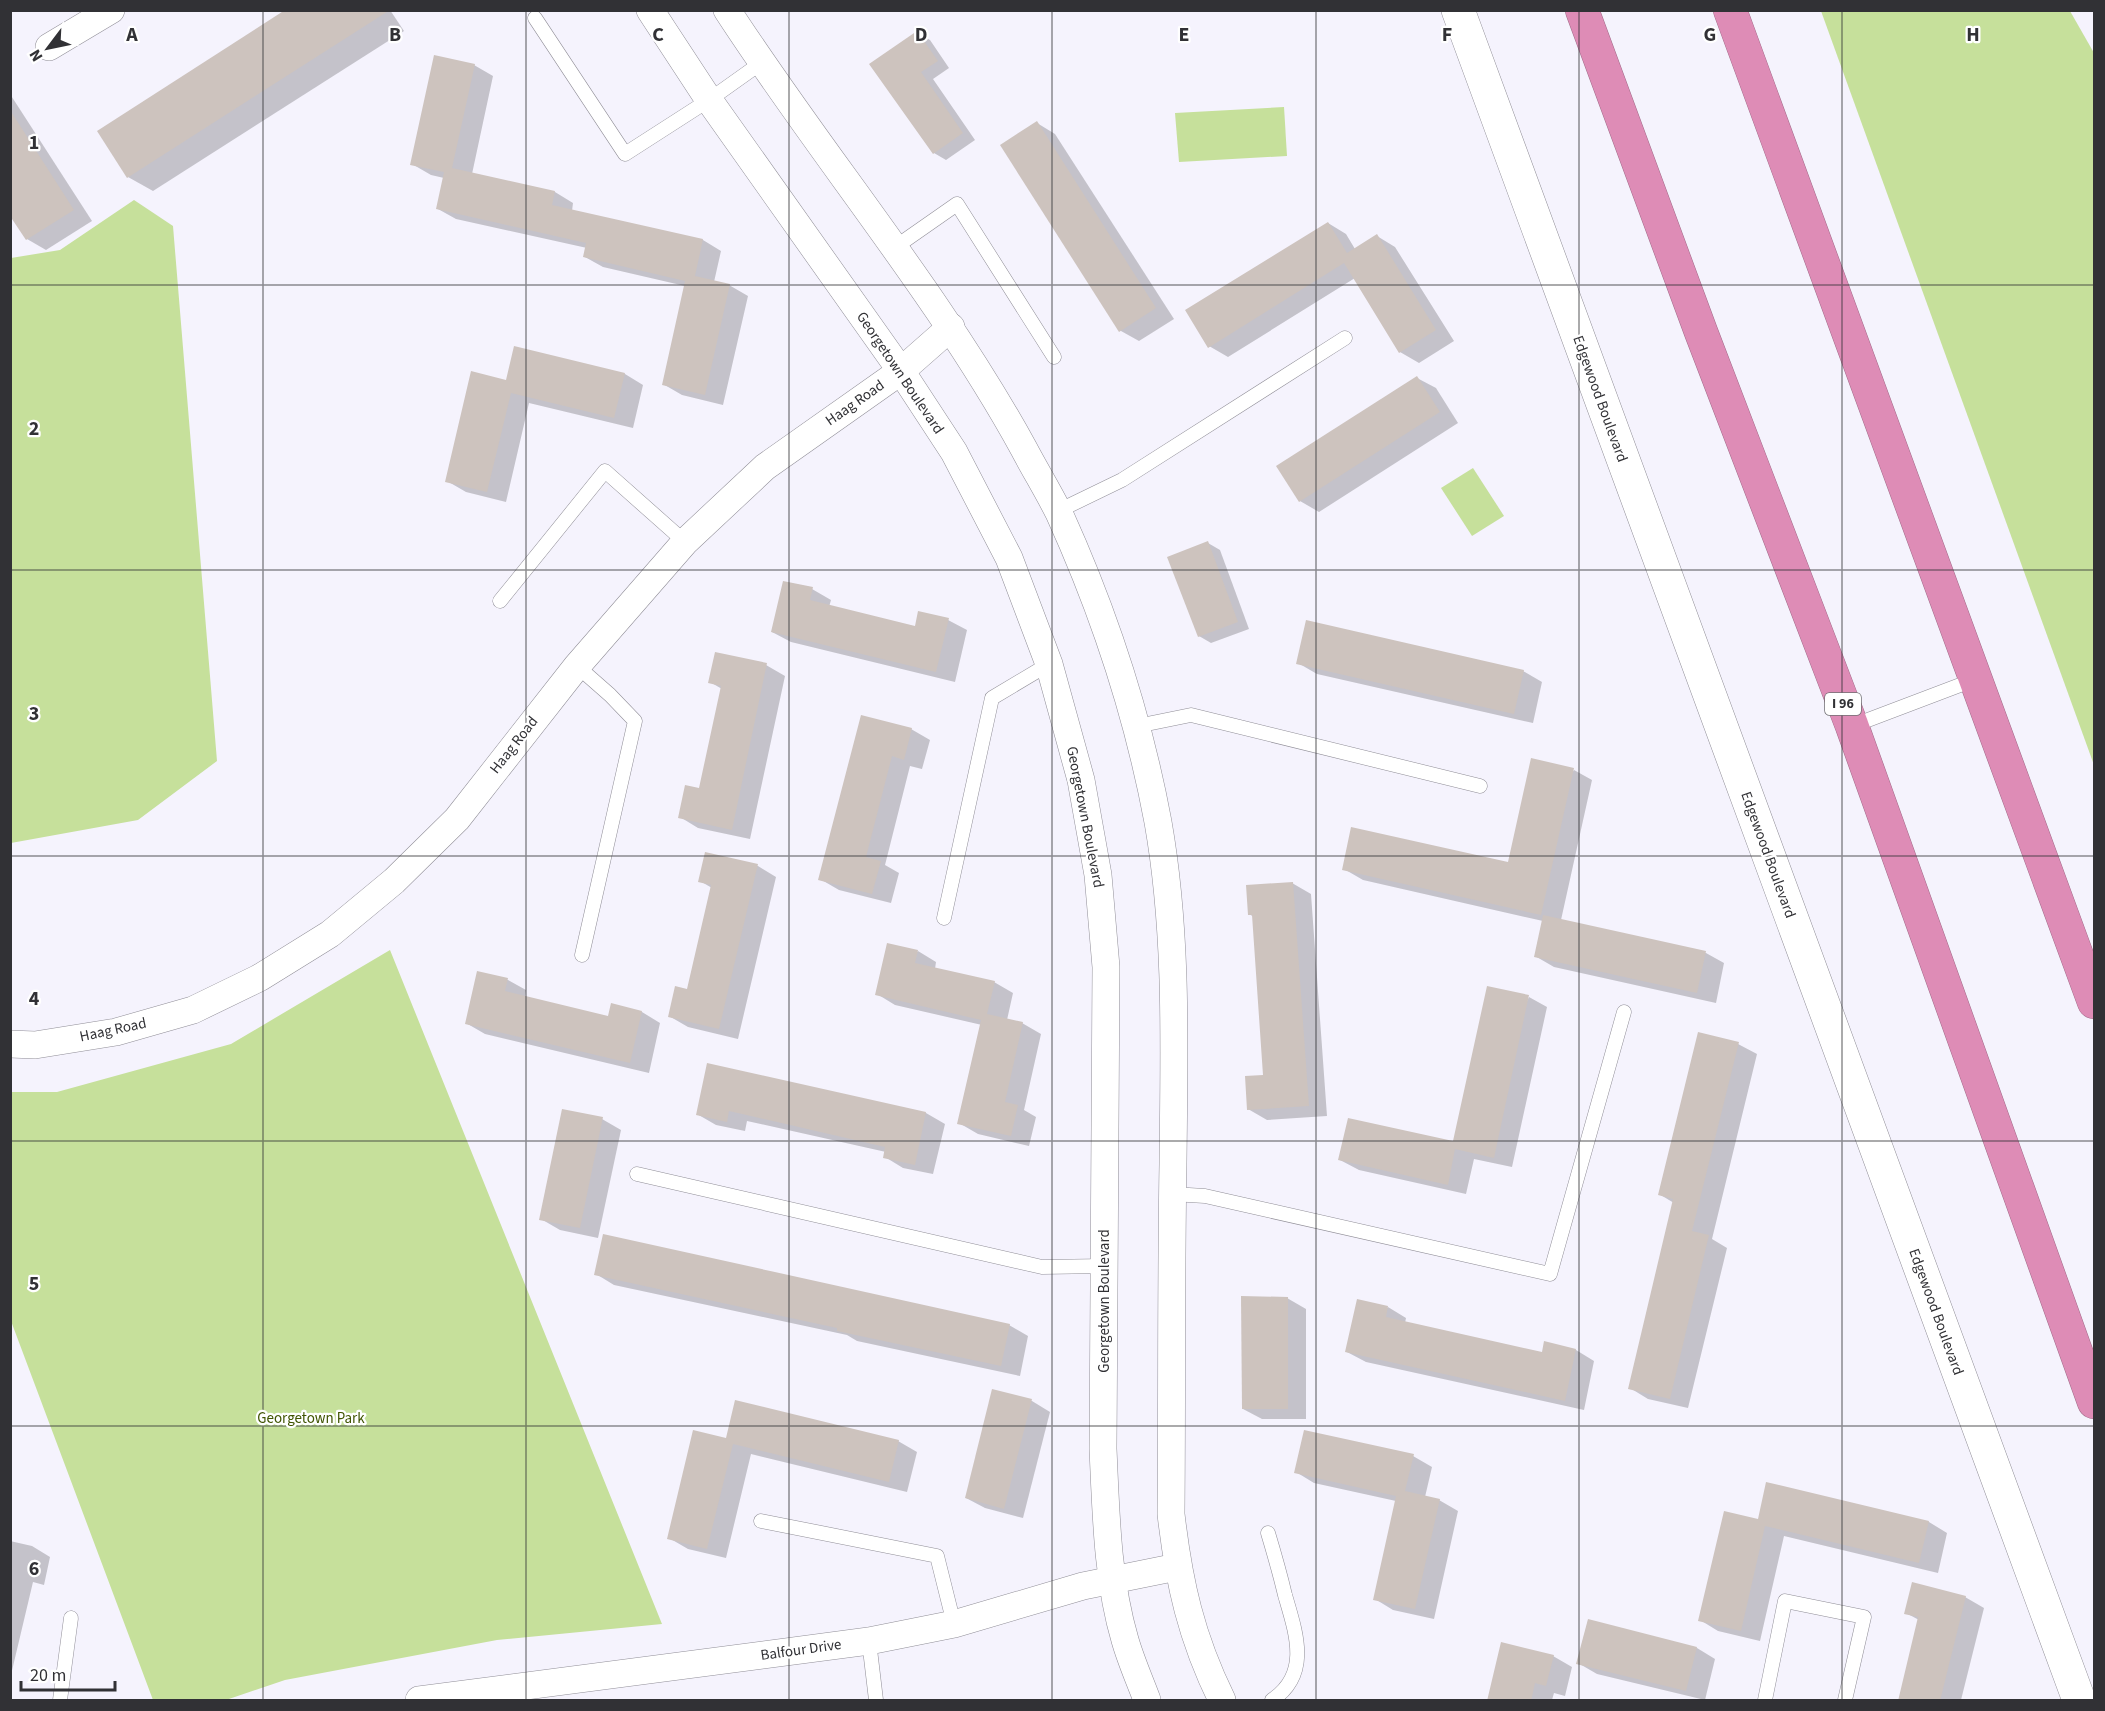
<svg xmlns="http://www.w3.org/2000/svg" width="2105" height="1711" viewBox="0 0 2105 1711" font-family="'Source Sans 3',sans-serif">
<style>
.green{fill:#c6e09b}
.shadow{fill:#0003}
.building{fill:#cdc3be}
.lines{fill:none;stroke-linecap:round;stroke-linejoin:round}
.service-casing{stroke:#908e97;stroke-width:15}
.minor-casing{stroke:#908e97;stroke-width:28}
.tertiary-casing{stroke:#908e97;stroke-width:34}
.motorway-casing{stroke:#a16c89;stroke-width:34}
.service{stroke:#fff;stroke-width:14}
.minor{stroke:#fff;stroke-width:27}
.tertiary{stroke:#fff;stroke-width:33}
.motorway{stroke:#de8cb6;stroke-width:33}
.grid{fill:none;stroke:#313135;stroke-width:1.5;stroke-opacity:0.55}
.labels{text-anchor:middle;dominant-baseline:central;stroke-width:4.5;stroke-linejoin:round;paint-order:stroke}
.shield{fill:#fff;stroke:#6f6f72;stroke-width:1.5}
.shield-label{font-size:14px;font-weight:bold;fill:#313135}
.street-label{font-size:15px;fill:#313135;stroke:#fff}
.park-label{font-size:15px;fill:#3f5400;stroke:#fff}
.grid-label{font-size:20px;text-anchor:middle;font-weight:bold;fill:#313135;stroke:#fff;stroke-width:4.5;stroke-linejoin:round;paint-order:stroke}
</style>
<rect width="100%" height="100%" fill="#f5f3fd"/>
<g class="green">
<path d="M 1821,11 L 2070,11 L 2094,53 L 2094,765 Z"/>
<path d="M 1284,107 L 1287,156 L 1179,162 L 1175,113 Z"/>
<path d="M 134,200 L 173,226 L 217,761 L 138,820 L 11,843 L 11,258 L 60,250 Z"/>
<path d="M 1473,468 L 1504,516 L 1472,536 L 1441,488 Z"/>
<path d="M 390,950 L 662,1624 L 497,1640 L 285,1680 L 226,1700 L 153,1700 L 11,1321 L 11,1092 L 57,1092 L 231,1044 Z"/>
</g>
<g class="shadow">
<path d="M 287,10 L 390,10 L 404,31 L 153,191 L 128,177 Z"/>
<path d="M 918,33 L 930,40 L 949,68 L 933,79 L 975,140 L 946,160 L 934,153 L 871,64 Z"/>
<path d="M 474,65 L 493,76 L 472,174 L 555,192 L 573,203 L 572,211 L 703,240 L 721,251 L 714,282 L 729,285 L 748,296 L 723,405 L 682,395 L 663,384 L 685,286 L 603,267 L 585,257 L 587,248 L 456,219 L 438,209 L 444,178 L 431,175 L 412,164 Z"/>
<path d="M 10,94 L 92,221 L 46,250 L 27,239 L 10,213 Z"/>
<path d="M 1037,123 L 1055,134 L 1174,319 L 1139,341 L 1121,331 Z"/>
<path d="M 1328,223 L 1346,234 L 1355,249 L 1377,236 L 1395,247 L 1454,341 L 1419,363 L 1400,352 L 1355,278 L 1228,357 L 1209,346 Z"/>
<path d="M 625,374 L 643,385 L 633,428 L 529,403 L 506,502 L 466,492 L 447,481 L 507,382 Z"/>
<path d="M 1417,378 L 1436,388 L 1458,423 L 1319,512 L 1300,501 Z"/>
<path d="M 1208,543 L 1220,550 L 1249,629 L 1211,643 L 1199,636 Z"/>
<path d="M 812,589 L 831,600 L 829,607 L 916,627 L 948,620 L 967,630 L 955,682 L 791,642 L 772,632 Z"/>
<path d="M 1298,663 L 1523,671 L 1542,682 L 1533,723 L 1317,674 Z"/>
<path d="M 766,665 L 785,676 L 750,839 L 698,828 L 680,817 L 700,790 L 722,689 L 710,682 Z"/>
<path d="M 862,717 L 911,729 L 930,740 L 922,769 L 910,766 L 885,865 L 899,873 L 891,903 L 839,890 L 820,879 Z"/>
<path d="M 1574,770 L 1592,780 L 1561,920 L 1706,953 L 1724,963 L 1716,1003 L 1554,967 L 1535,956 L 1543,921 L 1363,880 L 1344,869 L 1509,864 Z"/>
<path d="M 707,854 L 758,866 L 776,877 L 738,1039 L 688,1027 L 669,1016 L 688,991 L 712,888 L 700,881 Z"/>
<path d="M 1292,883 L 1311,894 L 1327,1116 L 1267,1120 L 1248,1109 L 1265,1077 L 1254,917 L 1249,914 Z"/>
<path d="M 918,951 L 936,962 L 935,969 L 994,982 L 1013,993 L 1007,1020 L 1022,1023 L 1041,1034 L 1024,1110 L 1036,1117 L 1029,1146 L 978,1134 L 959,1123 L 982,1025 L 895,1005 L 877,994 Z"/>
<path d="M 478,973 L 508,980 L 526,990 L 525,997 L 609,1017 L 612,1005 L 642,1012 L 660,1023 L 649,1073 L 485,1034 L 466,1023 Z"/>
<path d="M 1529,997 L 1547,1007 L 1512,1167 L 1474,1159 L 1466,1194 L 1359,1170 L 1340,1160 L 1454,1143 Z"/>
<path d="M 1738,1044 L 1757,1054 L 1712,1239 L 1727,1248 L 1688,1408 L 1648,1399 L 1630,1388 L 1674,1203 L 1659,1194 Z"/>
<path d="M 708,1065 L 926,1113 L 945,1124 L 933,1174 L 903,1168 L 885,1157 L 886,1152 L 747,1121 L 745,1131 L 716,1125 L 697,1114 Z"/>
<path d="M 602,1119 L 621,1130 L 598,1238 L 560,1230 L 541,1219 Z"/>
<path d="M 604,1235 L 1009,1325 L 1028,1336 L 1020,1376 L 857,1341 L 847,1335 L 614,1285 L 596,1274 Z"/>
<path d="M 1287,1298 L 1306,1309 L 1306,1419 L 1262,1419 L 1243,1409 Z"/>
<path d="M 1388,1307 L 1406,1318 L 1405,1323 L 1543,1353 L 1576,1350 L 1594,1361 L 1584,1410 L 1366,1362 L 1347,1352 Z"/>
<path d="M 994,1391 L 1032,1401 L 1050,1412 L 1023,1518 L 985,1508 L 966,1498 Z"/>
<path d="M 727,1439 L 898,1441 L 917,1452 L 907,1492 L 751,1454 L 726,1558 L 688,1549 L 669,1538 Z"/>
<path d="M 1413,1456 L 1432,1467 L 1425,1497 L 1439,1500 L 1458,1511 L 1434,1619 L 1393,1610 L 1375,1599 L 1396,1501 L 1314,1483 L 1296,1472 Z"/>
<path d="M 1759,1521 L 1929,1522 L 1947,1533 L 1938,1573 L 1784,1536 L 1760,1641 L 1718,1631 L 1700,1620 Z"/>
<path d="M 10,1541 L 32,1546 L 50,1557 L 44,1585 L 33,1582 L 10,1679 Z"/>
<path d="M 1965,1597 L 1984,1608 L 1961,1700 L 1899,1700 L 1919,1620 L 1906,1613 Z"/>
<path d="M 1697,1648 L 1715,1659 L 1705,1700 L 1597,1674 L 1578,1663 Z"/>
<path d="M 1553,1656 L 1572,1667 L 1565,1696 L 1554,1693 L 1552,1700 L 1489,1700 Z"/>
</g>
<g class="building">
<path d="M 285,10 L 390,10 L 127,178 L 97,131 Z"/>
<path d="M 917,31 L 938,61 L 921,72 L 963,133 L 933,154 L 869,64 Z"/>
<path d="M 434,55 L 475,64 L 452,168 L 555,191 L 552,205 L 703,239 L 695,276 L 730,284 L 705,395 L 662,385 L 685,281 L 583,257 L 586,243 L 436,209 L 444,172 L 410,165 Z"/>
<path d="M 10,110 L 74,210 L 26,240 L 10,216 Z"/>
<path d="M 1037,121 L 1156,308 L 1119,332 L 1000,145 Z"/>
<path d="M 1328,222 L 1347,253 L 1377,234 L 1436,330 L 1399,353 L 1344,263 L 1208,348 L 1185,310 Z"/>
<path d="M 514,346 L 625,373 L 614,418 L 511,393 L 487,492 L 445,482 L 471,371 L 506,380 Z"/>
<path d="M 1417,376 L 1440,412 L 1299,502 L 1276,466 Z"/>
<path d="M 1208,541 L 1238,622 L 1198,637 L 1167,557 Z"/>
<path d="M 783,581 L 813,587 L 810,600 L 915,626 L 918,611 L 949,618 L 936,672 L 771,632 Z"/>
<path d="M 1306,620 L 1524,670 L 1514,714 L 1296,664 Z"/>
<path d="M 715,652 L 767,663 L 732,830 L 678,818 L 685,785 L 699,788 L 721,686 L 708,683 Z"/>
<path d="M 861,715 L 912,728 L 904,760 L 892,756 L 866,857 L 881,861 L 872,894 L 818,880 Z"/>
<path d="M 1531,758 L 1574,768 L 1541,915 L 1342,870 L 1351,827 L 1508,862 Z"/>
<path d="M 705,852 L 758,864 L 719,1029 L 668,1017 L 675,986 L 687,989 L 711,885 L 698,882 Z"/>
<path d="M 1293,882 L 1309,1106 L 1247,1110 L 1245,1076 L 1263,1075 L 1252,915 L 1248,915 L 1246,885 Z"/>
<path d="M 1543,915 L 1706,951 L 1697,993 L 1534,957 Z"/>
<path d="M 887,943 L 918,950 L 915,963 L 995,981 L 987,1014 L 1023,1022 L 1005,1102 L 1018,1105 L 1011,1136 L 957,1124 L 981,1020 L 875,995 Z"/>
<path d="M 477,971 L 508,978 L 505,991 L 608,1016 L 611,1003 L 642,1011 L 630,1063 L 465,1024 Z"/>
<path d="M 1487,986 L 1529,995 L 1494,1158 L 1455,1149 L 1448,1185 L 1338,1160 L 1348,1118 L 1453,1141 Z"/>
<path d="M 1698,1032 L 1739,1042 L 1692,1231 L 1709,1235 L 1670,1399 L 1628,1389 L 1673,1199 L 1658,1195 Z"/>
<path d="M 707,1063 L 926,1112 L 915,1165 L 883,1158 L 885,1147 L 729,1111 L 727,1122 L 696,1115 Z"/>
<path d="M 562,1109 L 603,1117 L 580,1228 L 539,1220 Z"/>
<path d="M 603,1234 L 1010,1324 L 1001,1366 L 837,1331 L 837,1328 L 594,1275 Z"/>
<path d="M 1241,1296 L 1288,1297 L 1288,1409 L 1242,1409 Z"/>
<path d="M 1357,1299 L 1388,1306 L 1386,1317 L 1542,1352 L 1544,1341 L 1576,1349 L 1565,1401 L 1345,1352 Z"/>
<path d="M 992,1389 L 1032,1399 L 1004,1509 L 965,1498 Z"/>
<path d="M 735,1400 L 899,1440 L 889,1482 L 733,1444 L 707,1549 L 667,1539 L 693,1430 L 726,1438 Z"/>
<path d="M 1304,1430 L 1414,1454 L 1405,1491 L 1440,1499 L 1415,1609 L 1373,1600 L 1396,1496 L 1294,1473 Z"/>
<path d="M 1766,1482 L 1929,1521 L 1919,1563 L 1765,1526 L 1741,1631 L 1698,1621 L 1724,1511 L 1758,1519 Z"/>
<path d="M 1912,1582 L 1966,1596 L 1940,1701 L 1898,1701 L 1918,1617 L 1904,1614 Z"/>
<path d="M 1588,1619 L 1697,1647 L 1686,1691 L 1576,1664 Z"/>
<path d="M 1501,1642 L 1554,1655 L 1546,1686 L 1535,1683 L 1531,1701 L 1487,1701 Z"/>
</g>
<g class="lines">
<defs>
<g id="service">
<path d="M 535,18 L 625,154 L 709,100 L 761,63"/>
<path d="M 894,248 L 957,204 L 1054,357"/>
<path d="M 1058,511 L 1122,480 L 1345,338"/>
<path d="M 500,601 L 605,471 L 685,542"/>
<path d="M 577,666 L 610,695 L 635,721 L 582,955"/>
<path d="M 1137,726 L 1191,715 L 1480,786"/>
<path d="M 1852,726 L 1976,679"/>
<path d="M 944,918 L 992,698 L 1049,664"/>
<path d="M 637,1174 L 1042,1267 L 1104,1266"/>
<path d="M 1172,1194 L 1205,1196 L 1550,1274 L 1624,1012"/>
<path d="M 761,1521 L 937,1556 L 954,1624"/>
<path d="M 1268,1533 C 1274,1553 1280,1574 1285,1595 C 1296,1633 1311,1674 1272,1700"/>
<path d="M 869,1641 L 876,1700"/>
<path d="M 60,1700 L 71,1618"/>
<path d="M 1765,1700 L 1785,1601 L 1864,1617 L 1845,1700"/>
</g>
<g id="minor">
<path d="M 650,10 L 709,100 L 901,371 L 954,452 L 1009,558 L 1049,664 L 1081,780 L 1098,875 L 1106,967 L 1103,1449 C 1106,1513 1107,1579 1125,1640 C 1131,1661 1140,1681 1147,1700"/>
<path d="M 727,10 C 823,158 939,294 1024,449 C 1035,470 1048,491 1059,513 C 1104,612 1138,715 1158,822 C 1178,935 1174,1050 1173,1164 C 1171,1280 1172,1397 1171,1514 C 1179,1583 1191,1637 1222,1700"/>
<path d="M 49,47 L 111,10"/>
<path d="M 10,1044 L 35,1045 L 116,1032 L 193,1010 L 259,978 L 330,934 L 394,881 L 457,819 L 577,666 L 685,542 L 765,467 L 901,371 L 951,327"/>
<path d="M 419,1700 L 869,1641 L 954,1624 L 1083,1586 L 1177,1567"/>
</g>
<path id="tertiary" d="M 1458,10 L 2079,1700"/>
<g id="motorway">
<path d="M 1582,10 L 1701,332 L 1852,726 L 2094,1402"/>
<path d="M 1730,10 L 2094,1002"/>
</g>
</defs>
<use href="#service" class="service-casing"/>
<use href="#minor" class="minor-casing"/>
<use href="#tertiary" class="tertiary-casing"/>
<use href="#motorway" class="motorway-casing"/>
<use href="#service" class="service"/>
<use href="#minor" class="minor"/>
<use href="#tertiary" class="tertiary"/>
<use href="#motorway" class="motorway"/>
</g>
<path class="grid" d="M 263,10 L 263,1700M 526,10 L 526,1700M 789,10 L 789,1700M 1052,10 L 1052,1700M 1316,10 L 1316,1700M 1579,10 L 1579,1700M 1842,10 L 1842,1700M 10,285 L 2094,285M 10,570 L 2094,570M 10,856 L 2094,856M 10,1141 L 2094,1141M 10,1426 L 2094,1426"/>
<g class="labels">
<rect class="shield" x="1825" y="693" width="36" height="22" rx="4.5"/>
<g class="shield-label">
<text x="1843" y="704">I 96</text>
</g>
<g class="street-label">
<text transform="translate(900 373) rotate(56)">Georgetown Boulevard</text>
<text transform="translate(1600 399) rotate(70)">Edgewood Boulevard</text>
<text transform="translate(855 403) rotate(-35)">Haag Road</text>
<text transform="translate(514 745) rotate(-52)">Haag Road</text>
<text transform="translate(1085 817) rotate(79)">Georgetown Boulevard</text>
<text transform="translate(1768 855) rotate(70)">Edgewood Boulevard</text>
<text transform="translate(113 1030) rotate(-12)">Haag Road</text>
<text transform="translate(1104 1301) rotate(-90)">Georgetown Boulevard</text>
<text transform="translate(1936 1312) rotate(70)">Edgewood Boulevard</text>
<text transform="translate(801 1650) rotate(-8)">Balfour Drive</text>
</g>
<g class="park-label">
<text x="311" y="1418">Georgetown Park</text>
</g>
</g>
<g class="grid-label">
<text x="132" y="41">A</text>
<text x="395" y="41">B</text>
<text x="658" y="41">C</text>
<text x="921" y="41">D</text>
<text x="1184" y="41">E</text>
<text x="1447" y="41">F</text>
<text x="1710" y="41">G</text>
<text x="1973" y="41">H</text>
<text x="34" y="149">1</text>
<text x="34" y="435">2</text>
<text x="34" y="720">3</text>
<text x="34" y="1005">4</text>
<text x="34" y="1290">5</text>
<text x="34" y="1575">6</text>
</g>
<rect width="2105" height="1711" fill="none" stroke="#313135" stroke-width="24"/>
<g transform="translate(48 48) rotate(238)" stroke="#ffffff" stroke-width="4.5" paint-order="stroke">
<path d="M0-4.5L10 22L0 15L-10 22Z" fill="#313135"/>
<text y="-9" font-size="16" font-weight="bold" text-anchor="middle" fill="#313135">N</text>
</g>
<path d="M21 1681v9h94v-9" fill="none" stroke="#313135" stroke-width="3"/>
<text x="30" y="1681" font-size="18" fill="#313135" stroke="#ffffff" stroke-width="4.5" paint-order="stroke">20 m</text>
</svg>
